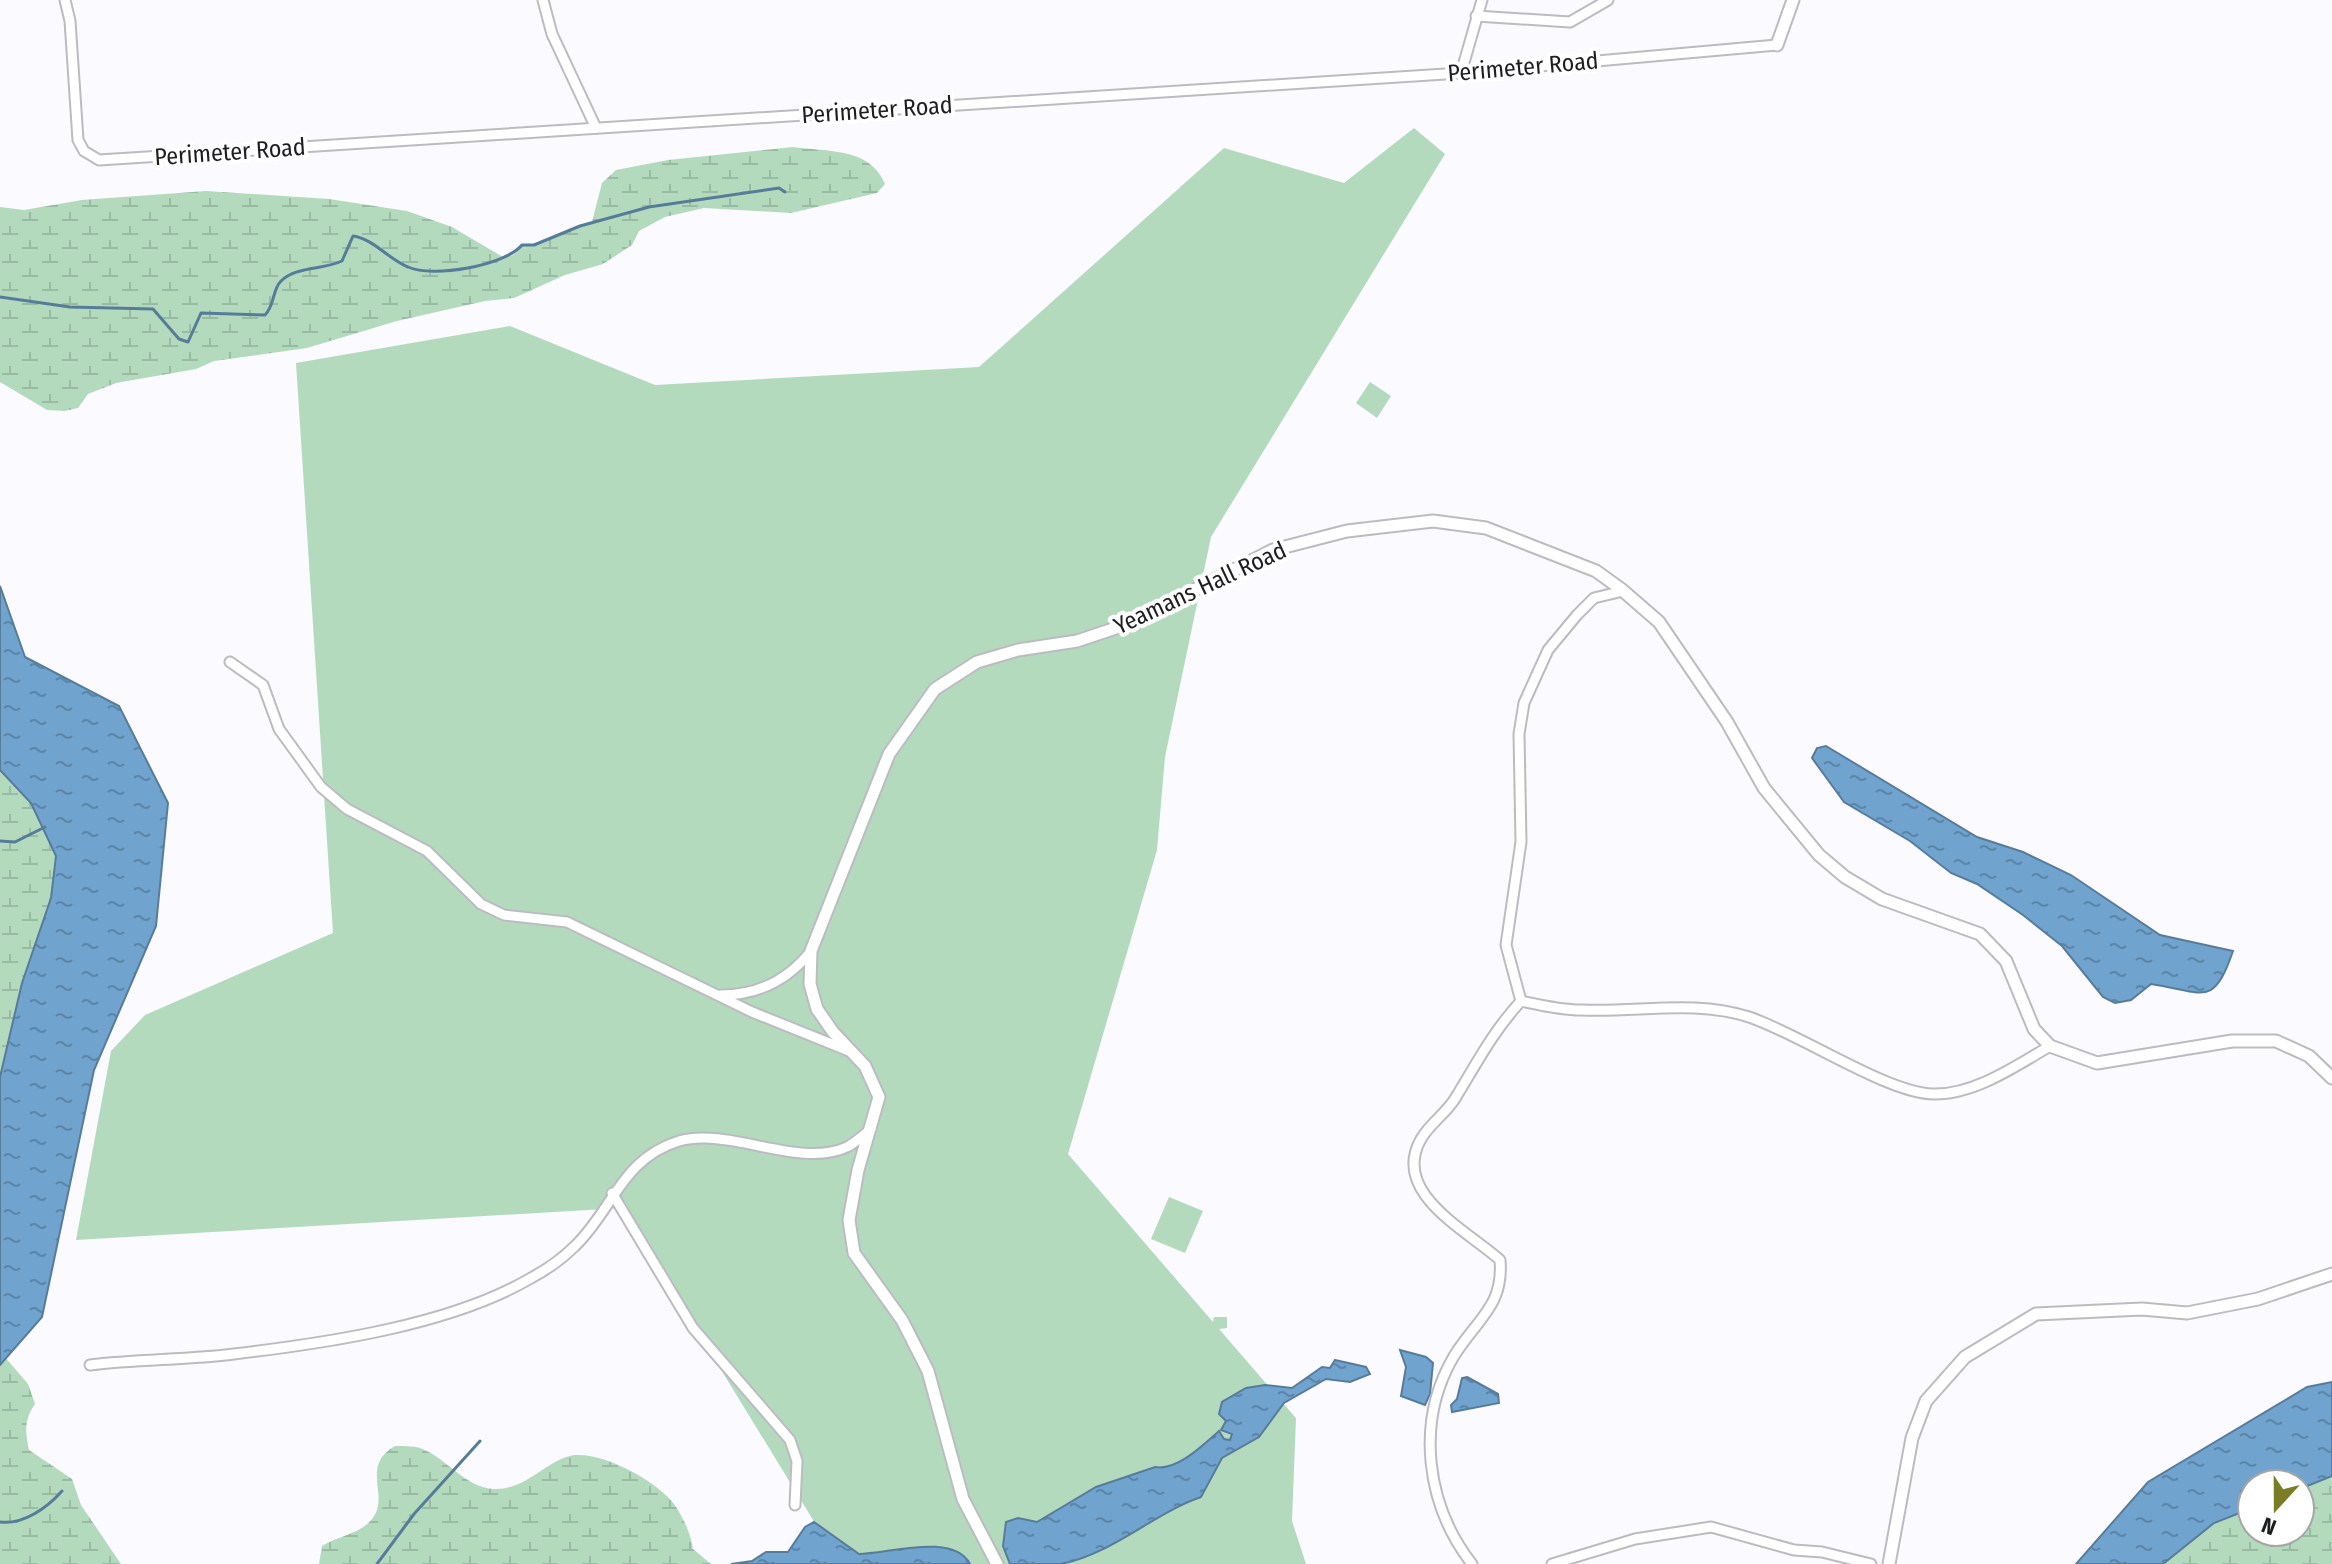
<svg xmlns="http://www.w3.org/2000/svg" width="2332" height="1564" viewBox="0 0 2332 1564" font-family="'Fira Sans Condensed',sans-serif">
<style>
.green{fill:#b4dabe}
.wetland{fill:url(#wetland-marsh)}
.water{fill:url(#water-ripples);stroke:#577c9a;stroke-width:2}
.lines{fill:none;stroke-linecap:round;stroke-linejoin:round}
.stream{stroke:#577c9a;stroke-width:3}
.minor-casing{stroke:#bbbcc1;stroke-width:13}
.tertiary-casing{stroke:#bbbcc1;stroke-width:15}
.minor{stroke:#fff;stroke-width:9}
.tertiary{stroke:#fff;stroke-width:11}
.labels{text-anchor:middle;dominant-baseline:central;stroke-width:8;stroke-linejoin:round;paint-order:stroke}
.street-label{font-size:24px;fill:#1d1e20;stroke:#fff}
</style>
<defs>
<pattern id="wetland-marsh" width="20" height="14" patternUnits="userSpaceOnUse" patternTransform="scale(2)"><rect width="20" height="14" fill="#b4dabe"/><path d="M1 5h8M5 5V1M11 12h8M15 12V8" fill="none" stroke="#9abba3"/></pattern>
<pattern id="water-ripples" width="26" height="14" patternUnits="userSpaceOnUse" patternTransform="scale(2)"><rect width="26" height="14" fill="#70a4cf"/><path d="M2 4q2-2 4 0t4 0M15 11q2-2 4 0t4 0" fill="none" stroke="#5b85a8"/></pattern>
</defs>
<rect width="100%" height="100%" fill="#fafaff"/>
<g class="green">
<path d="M 1414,128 L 1445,154 L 1211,537 L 1165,757 L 1157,850 L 1068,1154 L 1213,1322 L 1214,1317 L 1227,1317 L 1227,1328 L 1219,1329 L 1296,1418 L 1292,1521 L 1306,1564 L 840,1564 L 622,1208 L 76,1240 L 111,1051 L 145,1015 L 333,933 L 296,363 L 510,326 L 655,385 L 979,367 L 1224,148 L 1344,183 Z"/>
<path d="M 1370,382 L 1391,396 L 1377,418 L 1356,403 Z"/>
<path d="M 1169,1197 L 1203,1211 L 1185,1253 L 1151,1239 Z"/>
</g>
<g class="wetland">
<path d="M 793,147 C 827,152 870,147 885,184 L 877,193 L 791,213 L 704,208 L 665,217 L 639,231 L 632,245 L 603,264 L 565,275 L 514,298 L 485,301 L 397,321 L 307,348 L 214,361 L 196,369 L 116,383 L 88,394 L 78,408 L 65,411 L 47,410 L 0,382 L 0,207 L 24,210 L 82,200 L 206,191 L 329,199 L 407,211 L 452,227 L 503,257 L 513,255 L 522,245 L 534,245 L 592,222 L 602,183 L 616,170 L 668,160 Z"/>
<path d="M 0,758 L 72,809 L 0,1195 Z"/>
<path d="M 4,1356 L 28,1384 L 35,1404 C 24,1420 25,1431 29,1450 L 72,1479 L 81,1505 L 121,1564 L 0,1564 L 0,1358 Z"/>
<path d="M 395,1446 C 403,1446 413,1446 420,1448 C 446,1457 465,1488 494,1489 C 524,1490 541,1466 566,1457 C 594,1446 658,1481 674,1504 C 683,1517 691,1534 693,1549 L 711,1564 L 319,1564 L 322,1546 C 338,1536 360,1534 372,1519 C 391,1496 359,1467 395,1446 Z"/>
<path d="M 2332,1477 L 2332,1564 L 2149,1564 L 2252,1498 L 2252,1532 L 2300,1532 L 2300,1484 Z"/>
</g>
<g class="water">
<path d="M 0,586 L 25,657 L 119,706 L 168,803 L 156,926 L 94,1070 L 42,1317 L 0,1365 L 0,1077 L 22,983 L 51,898 L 56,856 L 31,803 L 0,770 Z"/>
<path d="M 1826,746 L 1977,837 L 2023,852 L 2071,875 L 2160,935 L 2233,951 C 2213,1009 2204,992 2151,984 L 2131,1000 L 2115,1003 L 2103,997 L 2062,946 L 2023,915 L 1977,884 L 1951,873 L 1910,841 L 1844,802 L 1812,758 L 1817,748 Z"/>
<path d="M 1400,1350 L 1426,1357 L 1433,1363 L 1430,1394 L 1425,1405 L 1401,1396 L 1406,1367 Z"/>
<path d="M 1335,1360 L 1366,1367 L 1370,1374 L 1350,1382 L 1326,1379 L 1284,1403 L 1259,1437 L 1222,1458 L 1201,1497 C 1154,1513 1111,1555 1060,1564 C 1044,1564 1026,1564 1010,1564 L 1003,1546 L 1006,1522 L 1018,1518 L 1037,1522 L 1096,1487 L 1155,1467 C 1177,1471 1203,1445 1219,1431 L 1224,1439 L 1230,1440 L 1232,1434 L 1221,1430 L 1226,1421 L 1219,1414 L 1222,1402 L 1246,1388 L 1265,1385 L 1292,1388 L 1322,1367 L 1330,1368 Z"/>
<path d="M 1467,1377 L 1498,1394 L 1499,1403 L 1452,1412 L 1451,1405 L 1457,1399 L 1462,1378 Z"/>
<path d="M 2332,1382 L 2332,1476 L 2300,1489 L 2300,1484 L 2252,1484 L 2252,1508 L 2214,1523 L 2163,1564 L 2076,1564 L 2148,1482 L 2307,1387 Z"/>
<path d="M 814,1522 L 859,1554 C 888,1554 953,1532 970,1564 L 731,1564 L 752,1561 L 766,1552 L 788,1552 L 805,1527 Z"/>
</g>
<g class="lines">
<g class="stream">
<path d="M 0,297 L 70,307 L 153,309 L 179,339 L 188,342 L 201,313 L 265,315 C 275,305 272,290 281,281 C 296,266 323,270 342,261 L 353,236 C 374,239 388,259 408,267 C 433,278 504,266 522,245 L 534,245 L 580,226 L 649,207 L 779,188 L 785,192"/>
<path d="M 0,841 L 15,842 L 45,827"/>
<path d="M 0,1522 C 23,1525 47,1508 62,1491"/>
<path d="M 377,1564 L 414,1514 L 480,1441"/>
</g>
<defs>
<g id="minor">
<path d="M 65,0 L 70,21 L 78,140 L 84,151 L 99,160 L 1461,73 L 1777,45"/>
<path d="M 543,0 L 552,34 L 596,128"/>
<path d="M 1476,16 L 1570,22 L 1608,0"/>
<path d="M 1461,73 L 1482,0"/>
<path d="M 230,662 L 263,685 L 279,729 L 321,787 L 347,809 L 427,851 L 481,904 L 504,915 L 567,922 L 752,1012 L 849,1051"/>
<path d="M 721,995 C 759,995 788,980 811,951"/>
<path d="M 1521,1001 C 1540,1005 1561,1010 1581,1010 C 1637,1013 1694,999 1749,1017 C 1800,1034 1887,1093 1933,1094 C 1974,1095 2016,1066 2050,1046"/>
<path d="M 612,1193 L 693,1328 L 790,1440 L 797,1461 L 795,1505"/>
<path d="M 90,1365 C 138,1359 187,1360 234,1354 C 327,1343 451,1325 531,1278 C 546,1270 563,1258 575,1246 C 612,1211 622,1158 679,1141 C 730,1127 799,1169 847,1147 C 855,1143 864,1135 871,1129"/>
<path d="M 1472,1564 C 1426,1505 1415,1422 1454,1356 C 1477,1319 1504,1306 1500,1260 C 1468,1231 1390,1193 1421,1139 C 1430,1123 1447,1113 1456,1097 C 1478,1061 1492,1033 1521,1001 L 1506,945 L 1521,842 L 1519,734 L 1524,703 L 1548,650 L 1577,615 L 1594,598 L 1623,591"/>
<path d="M 1552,1564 L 1635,1539 L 1711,1527 L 1794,1550 L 1822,1552 L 1871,1564"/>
</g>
<g id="tertiary">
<path d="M 1777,45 L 1793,0"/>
<path d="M 997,1564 L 963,1499 L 928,1371 L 902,1320 L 854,1253 L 849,1220 L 858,1170 L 879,1097 L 865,1066 L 833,1032 L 817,1009 L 810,984 L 811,951 L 889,754 L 935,689 L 977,662 L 1018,650 L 1077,641 L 1128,624 L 1273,550 L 1347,531 L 1433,521 L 1486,528 L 1596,571 L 1621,589 L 1659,622 L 1727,722 L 1764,788 L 1819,855 L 1845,877 L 1882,899 L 1980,934 L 2006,961 L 2034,1029 L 2050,1046 L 2097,1063 L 2232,1041 L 2276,1041 L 2309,1056 L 2332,1078"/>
<path d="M 1889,1564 L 1912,1438 L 1926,1401 L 1965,1357 L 2036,1314 L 2142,1309 L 2187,1313 L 2258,1299 L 2332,1274"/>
</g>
</defs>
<use href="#minor" class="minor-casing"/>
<use href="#tertiary" class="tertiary-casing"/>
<use href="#minor" class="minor"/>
<use href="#tertiary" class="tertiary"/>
</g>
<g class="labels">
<g class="street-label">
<text transform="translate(1523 67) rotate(-5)">Perimeter Road</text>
<text transform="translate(877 110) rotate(-4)">Perimeter Road</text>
<text transform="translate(230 152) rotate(-4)">Perimeter Road</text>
<text transform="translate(1200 588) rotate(-25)">Yeamans Hall Road</text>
</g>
</g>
<g transform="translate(2276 1508) rotate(201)"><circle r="38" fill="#ffffff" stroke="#a5a5a6" stroke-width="2"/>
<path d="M0-6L14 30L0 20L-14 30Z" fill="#787d26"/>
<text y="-12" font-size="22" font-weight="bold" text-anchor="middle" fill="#1d1e20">N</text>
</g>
</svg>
